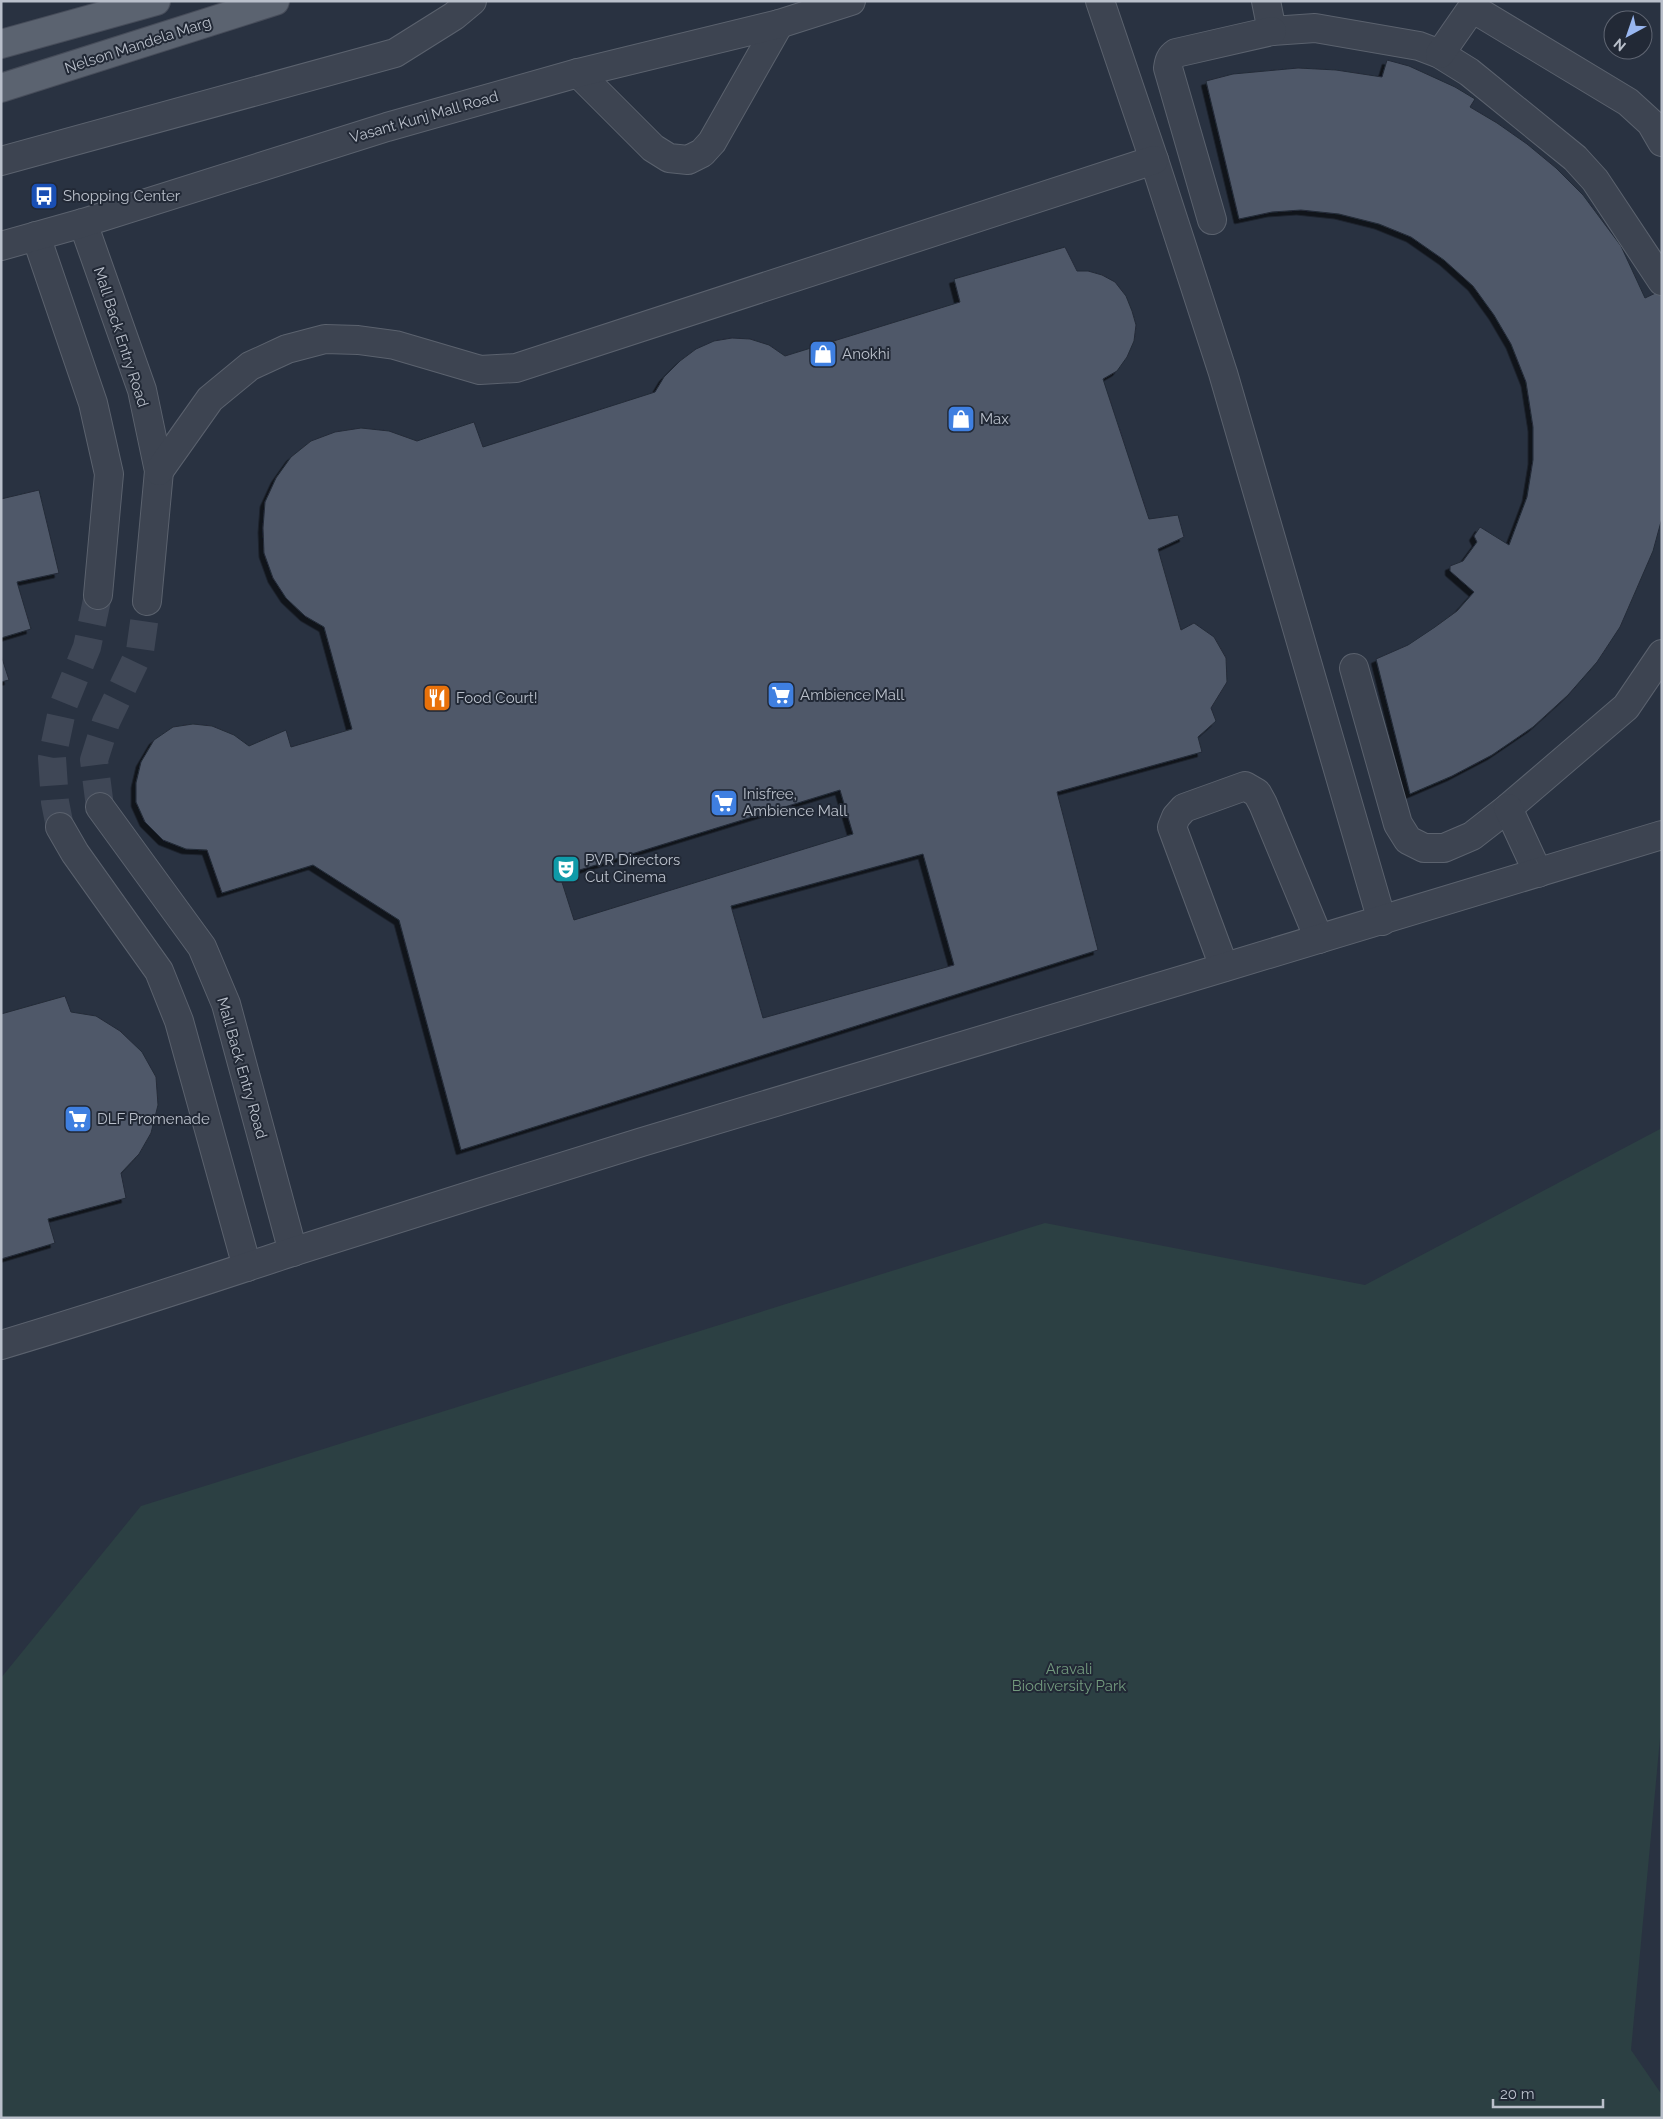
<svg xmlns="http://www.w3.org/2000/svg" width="1663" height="2119" viewBox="0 0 1663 2119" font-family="Raleway,sans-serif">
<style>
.green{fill:#2c4043}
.building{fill:#4f5969;stroke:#242b38;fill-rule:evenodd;filter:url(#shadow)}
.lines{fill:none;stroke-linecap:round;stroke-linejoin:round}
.minor-tunnel{stroke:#3f4756;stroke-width:28;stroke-dasharray:28 14;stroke-linecap:butt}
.minor-casing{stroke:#5b626e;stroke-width:30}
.major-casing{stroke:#474d5a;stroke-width:30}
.minor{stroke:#3d4451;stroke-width:28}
.major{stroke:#5b6370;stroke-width:28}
.labels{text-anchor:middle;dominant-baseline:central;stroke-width:4;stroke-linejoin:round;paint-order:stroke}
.street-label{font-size:15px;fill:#bac0cb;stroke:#222936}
.poi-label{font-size:15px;fill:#bac0cb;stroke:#222936;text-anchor:start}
.park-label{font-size:15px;fill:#739a7e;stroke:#222936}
</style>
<defs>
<filter id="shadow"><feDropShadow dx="-4.5" dy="4.5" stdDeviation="0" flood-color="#0009"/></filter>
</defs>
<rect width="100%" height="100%" fill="#293241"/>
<path class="green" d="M 1662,1128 L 1662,1717 L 1631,2050 L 1662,2095 L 1662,2118 L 1,2118 L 1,1678 L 141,1506 L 1045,1223 L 1365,1285 Z"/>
<g class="building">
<path d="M 1387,60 L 1409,66 L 1455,87 L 1475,99 L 1470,107 L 1497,123 L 1527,144 L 1556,168 L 1583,195 L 1621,246 L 1645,298 L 1662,290 L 1662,518 L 1653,551 L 1620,627 L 1597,662 L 1568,695 L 1533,727 L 1492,755 L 1452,776 L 1410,794 L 1376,659 L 1408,645 L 1435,627 L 1457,611 L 1474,592 L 1450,571 L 1450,566 L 1463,561 L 1477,542 L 1474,536 L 1480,527 L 1509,545 L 1527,497 L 1533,460 L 1533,427 L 1526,382 L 1511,344 L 1494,315 L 1473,286 L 1444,260 L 1411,237 L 1379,224 L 1339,214 L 1301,210 L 1272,212 L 1239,219 L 1206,81 L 1233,74 L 1298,68 L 1336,70 L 1382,77 Z"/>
<path d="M 1065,247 L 1077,271 L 1088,271 L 1102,275 L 1115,282 L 1126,296 L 1132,311 L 1136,325 L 1134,341 L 1127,357 L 1117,371 L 1103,379 L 1149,519 L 1178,515 L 1184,537 L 1158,549 L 1181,630 L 1194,623 L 1214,637 L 1226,658 L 1227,682 L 1211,708 L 1216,721 L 1198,737 L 1202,752 L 1057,792 L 1098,950 L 461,1150 L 399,920 L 313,865 L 222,893 L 207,850 L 186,849 L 163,840 L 145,822 L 136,802 L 136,783 L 141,762 L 154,740 L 173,727 L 193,724 L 212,726 L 234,735 L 249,746 L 286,730 L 291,747 L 352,729 L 324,627 L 305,616 L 286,598 L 273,578 L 264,553 L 263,528 L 265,502 L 276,478 L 291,457 L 311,441 L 335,432 L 361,428 L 389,431 L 417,441 L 474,422 L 483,447 L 655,392 L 664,377 L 680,361 L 696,349 L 714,341 L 732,338 L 750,339 L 769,345 L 785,356 L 960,302 L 954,279 ZM 840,790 L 853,834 L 574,920 L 560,876 ZM 923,854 L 954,965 L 763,1018 L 731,906 Z"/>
<path d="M 39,490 L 59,573 L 17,582 L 31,629 L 1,638 L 1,499 Z"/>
<path d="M 1,655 L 9,680 L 1,682 Z"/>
<path d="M 65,996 L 71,1012 L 96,1016 L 120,1031 L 142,1052 L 156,1077 L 158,1105 L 151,1133 L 139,1154 L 121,1173 L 126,1198 L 48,1219 L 55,1243 L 1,1259 L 1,1014 Z"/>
</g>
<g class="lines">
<g class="minor-tunnel">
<path d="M 100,807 L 94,760 L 106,722 L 140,651 L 147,601"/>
<path d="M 60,827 L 55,802 L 52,758 L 63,706 L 87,647 L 98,595"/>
</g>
<defs>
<g id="minor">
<path d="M 1100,1 L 1154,160 L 1223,373 L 1382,921"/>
<path d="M 1266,1 L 1272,31 L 1315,28 L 1419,46 L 1440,54 L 1469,72 L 1575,158 L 1595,180 L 1662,281"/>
<path d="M 1440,54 L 1472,8 L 1628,102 L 1651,123 L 1662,142"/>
<path d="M 578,73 L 653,148 L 669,158 L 688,160 L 702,153 L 712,142 L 779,24"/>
<path d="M 1,161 L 395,53 L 454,16 L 472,1"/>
<path d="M 1212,220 L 1168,68 C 1169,61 1170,57 1176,53 L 1272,31"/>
<path d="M 83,223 L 142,390 L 159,471 L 147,601"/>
<path d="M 36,236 L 93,403 L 109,474 L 98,595"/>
<path d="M 1,246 L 83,223 L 387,127 L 578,73 L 779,24 L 851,1"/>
<path d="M 159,471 L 210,399 L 250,366 L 287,349 L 325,339 L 358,340 L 395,345 L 480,370 L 516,368 L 1154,160"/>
<path d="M 1354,668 L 1398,824 L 1408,840 L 1424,848 L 1444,848 L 1472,836 L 1508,808 L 1626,707 L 1662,654"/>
<path d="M 100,807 L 202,947 L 226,1004 L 293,1252"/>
<path d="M 1508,808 L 1538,873"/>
<path d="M 60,827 L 75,853 L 159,971 L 179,1021 L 247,1267"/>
<path d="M 1224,967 L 1172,827 L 1176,817 L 1184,808 L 1245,786 L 1257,793 L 1263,804 L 1319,939"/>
<path d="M 1,1345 C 99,1316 195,1284 292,1252 C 409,1215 525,1178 642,1142 C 981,1038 1323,940 1662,835"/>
</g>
<g id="major">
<path d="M 1,44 L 156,1"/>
<path d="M 1,88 L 275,1"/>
</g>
</defs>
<use href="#minor" class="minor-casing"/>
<use href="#major" class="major-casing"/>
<use href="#minor" class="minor"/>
<use href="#major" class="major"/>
</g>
<defs>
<symbol id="bus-square" viewBox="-11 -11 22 22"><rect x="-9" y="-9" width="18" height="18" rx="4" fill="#1a4fb4" stroke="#222936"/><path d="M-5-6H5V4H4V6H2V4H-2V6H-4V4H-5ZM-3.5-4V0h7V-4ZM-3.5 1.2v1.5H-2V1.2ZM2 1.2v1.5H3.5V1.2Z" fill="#fff"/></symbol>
<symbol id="shop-square" viewBox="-11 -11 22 22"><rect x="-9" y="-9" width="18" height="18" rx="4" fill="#3f7fe0" stroke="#222936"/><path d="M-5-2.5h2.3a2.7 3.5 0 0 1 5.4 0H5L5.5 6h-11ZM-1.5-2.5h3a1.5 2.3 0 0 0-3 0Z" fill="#fff"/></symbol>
<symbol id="supermarket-square" viewBox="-11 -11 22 22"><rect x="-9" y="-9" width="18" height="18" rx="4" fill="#3f7fe0" stroke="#222936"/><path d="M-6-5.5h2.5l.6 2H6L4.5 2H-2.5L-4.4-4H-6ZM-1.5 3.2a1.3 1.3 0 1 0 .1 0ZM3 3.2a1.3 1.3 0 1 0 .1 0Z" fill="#fff"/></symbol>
<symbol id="restaurant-square" viewBox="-11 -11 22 22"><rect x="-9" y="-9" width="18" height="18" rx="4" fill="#e8710a" stroke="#222936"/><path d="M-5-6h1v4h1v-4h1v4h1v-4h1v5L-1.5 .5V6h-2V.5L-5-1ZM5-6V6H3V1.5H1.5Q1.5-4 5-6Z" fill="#fff"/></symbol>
<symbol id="theatre-square" viewBox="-11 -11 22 22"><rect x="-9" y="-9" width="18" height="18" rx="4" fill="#0f9aa8" stroke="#222936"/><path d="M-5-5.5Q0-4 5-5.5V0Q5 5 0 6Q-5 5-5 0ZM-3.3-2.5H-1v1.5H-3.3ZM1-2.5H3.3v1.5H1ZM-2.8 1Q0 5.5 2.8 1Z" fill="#fff"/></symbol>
</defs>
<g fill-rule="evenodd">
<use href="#bus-square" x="28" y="180" width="32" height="32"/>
<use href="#shop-square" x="807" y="338" width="32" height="32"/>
<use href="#shop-square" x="945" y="403" width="32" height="32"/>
<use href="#supermarket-square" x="765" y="679" width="32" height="32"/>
<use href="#restaurant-square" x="421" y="682" width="32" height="32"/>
<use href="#supermarket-square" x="708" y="787" width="32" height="32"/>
<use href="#theatre-square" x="550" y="853" width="32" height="32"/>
<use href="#supermarket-square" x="62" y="1103" width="32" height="32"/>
</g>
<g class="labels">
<g class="street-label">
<text transform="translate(138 45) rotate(-18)">Nelson Mandela Marg</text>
<text transform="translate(424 117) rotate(-16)">Vasant Kunj Mall Road</text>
<text transform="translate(121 337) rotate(72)">Mall Back Entry Road</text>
<text transform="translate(242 1068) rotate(74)">Mall Back Entry Road</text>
</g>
<g class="poi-label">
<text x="63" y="196">Shopping Center</text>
<text x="842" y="354">Anokhi</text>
<text x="980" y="419">Max</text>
<text x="800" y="695">Ambience Mall</text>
<text x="456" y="698">Food Court!</text>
<text x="743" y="794">Inisfree,<tspan x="743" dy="17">Ambience Mall</tspan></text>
<text x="585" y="860">PVR Directors<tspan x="585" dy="17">Cut Cinema</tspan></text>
<text x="97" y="1119">DLF Promenade</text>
</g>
<g class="park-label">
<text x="1069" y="1669">Aravali<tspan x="1069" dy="17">Biodiversity Park</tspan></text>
</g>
</g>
<rect width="1663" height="2119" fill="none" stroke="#bac0cb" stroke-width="5"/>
<g transform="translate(1628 35) rotate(220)"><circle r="24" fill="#222936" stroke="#5f6572"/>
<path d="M0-4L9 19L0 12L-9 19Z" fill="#99b7f1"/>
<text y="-8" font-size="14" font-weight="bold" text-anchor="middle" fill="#bac0cb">N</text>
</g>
<path d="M1493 2099v8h110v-8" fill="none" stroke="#bac0cb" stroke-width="2.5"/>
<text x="1500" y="2099" font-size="15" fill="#bac0cb" stroke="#222936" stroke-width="4" paint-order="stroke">20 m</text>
</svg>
